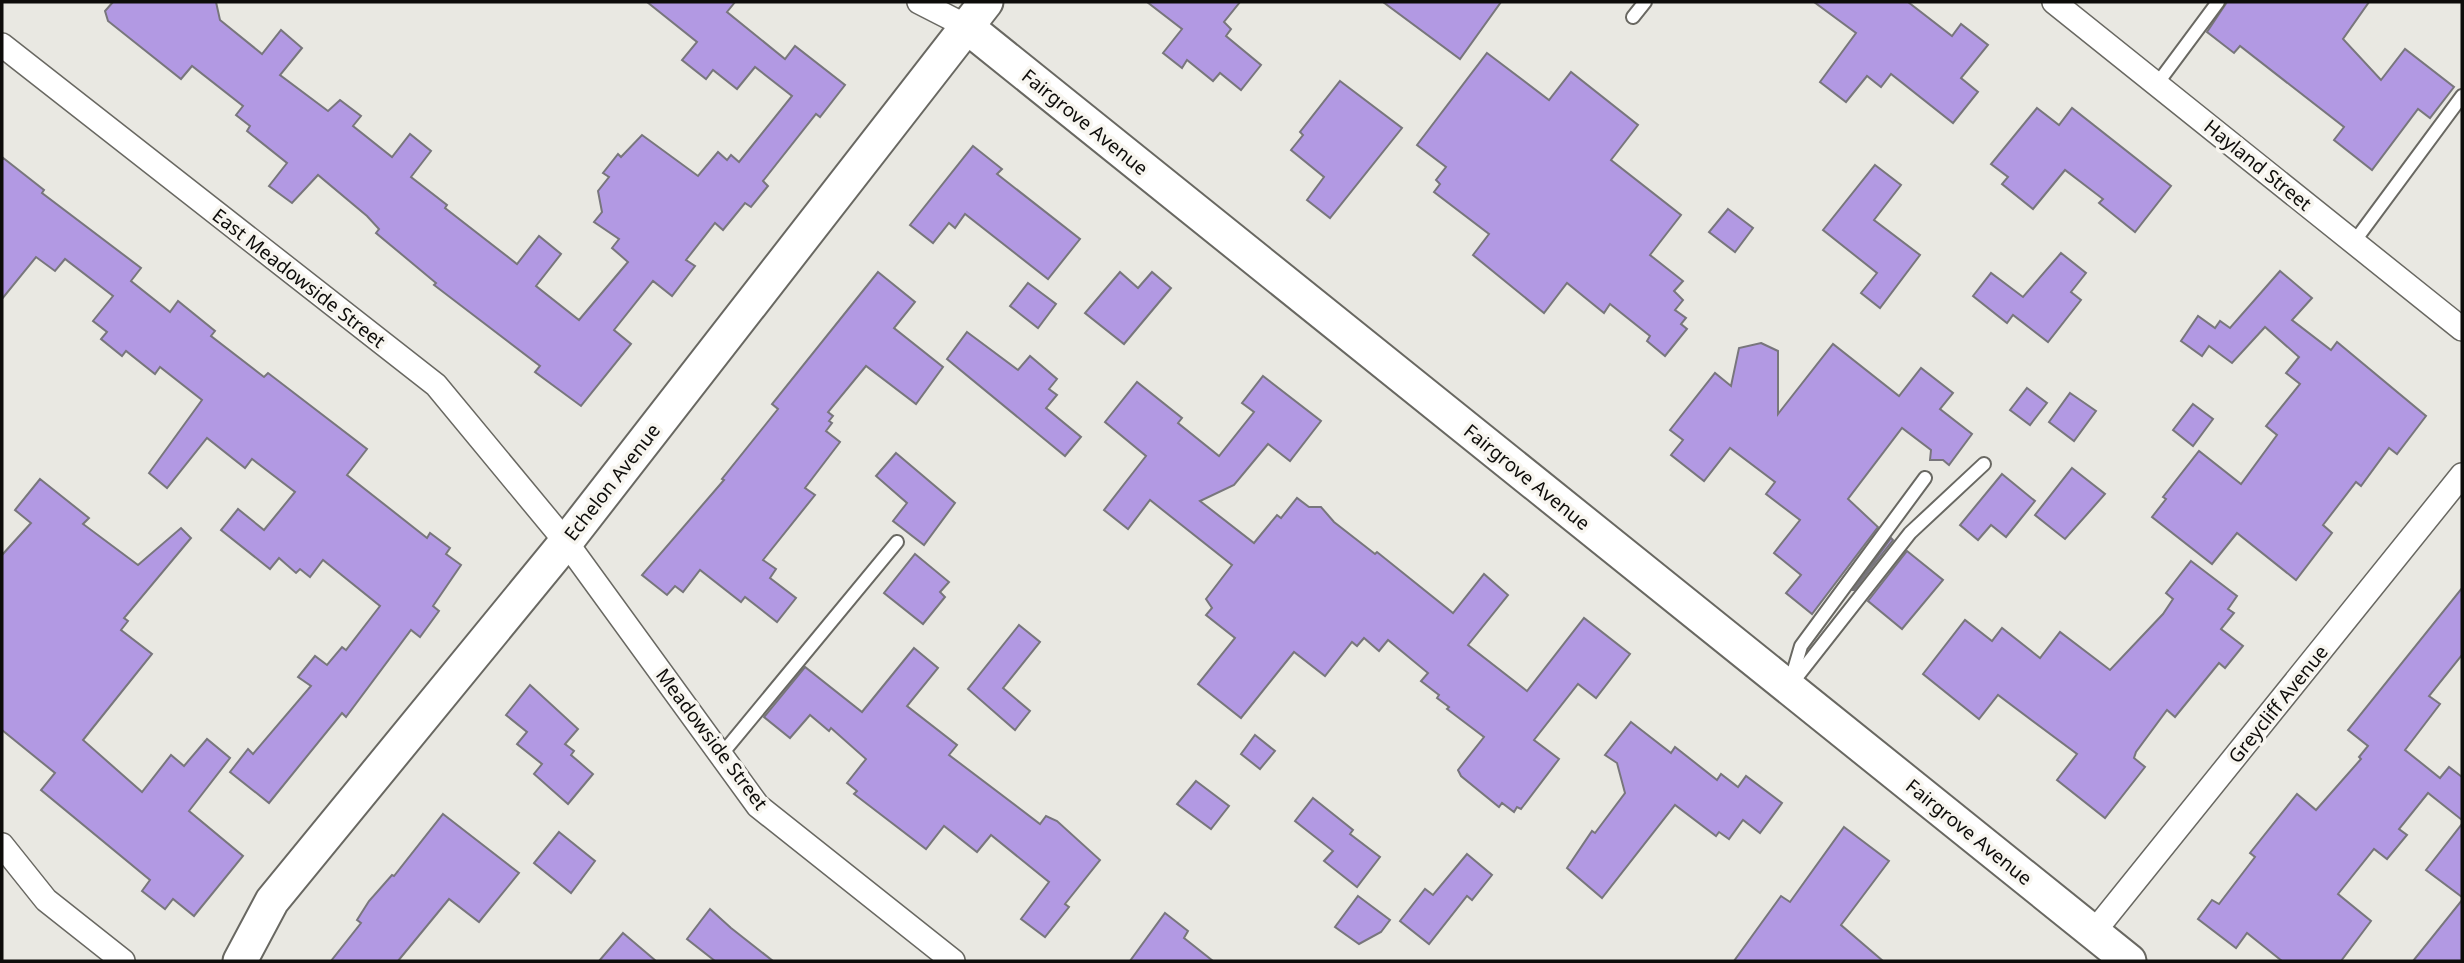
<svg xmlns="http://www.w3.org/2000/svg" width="2464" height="963" viewBox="0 0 2464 963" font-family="'Noto Sans',sans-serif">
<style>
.building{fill:#b299e3;stroke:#78767c;stroke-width:2}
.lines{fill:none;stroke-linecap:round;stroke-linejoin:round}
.lane-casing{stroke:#696862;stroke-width:16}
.street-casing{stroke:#696862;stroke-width:26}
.secondary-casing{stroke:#696862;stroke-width:37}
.lane{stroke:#fff;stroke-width:12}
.street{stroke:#fff;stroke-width:23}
.secondary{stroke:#fff;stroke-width:33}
.labels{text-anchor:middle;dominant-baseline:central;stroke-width:7;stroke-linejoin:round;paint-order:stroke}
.street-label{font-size:19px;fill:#0d0c0a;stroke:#f7f5ef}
</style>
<rect width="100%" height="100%" fill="#e9e8e2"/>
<g class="building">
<path d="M 113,2 L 216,2 L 220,20 L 262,54 L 281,30 L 302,48 L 280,75 L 328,111 L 340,100 L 361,116 L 353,126 L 392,157 L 410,134 L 431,151 L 411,177 L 447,205 L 445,208 L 517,264 L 539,236 L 561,254 L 536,286 L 579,320 L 628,262 L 612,248 L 619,239 L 594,222 L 602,212 L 598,191 L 609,177 L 603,173 L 618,154 L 621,157 L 642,135 L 698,176 L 718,152 L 727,160 L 731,155 L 739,162 L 792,96 L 755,67 L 737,89 L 713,70 L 706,79 L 682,60 L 697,42 L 647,2 L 735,2 L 727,12 L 785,59 L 795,46 L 845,85 L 820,117 L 816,114 L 763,181 L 768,186 L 751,207 L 745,203 L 723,230 L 715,223 L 686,260 L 695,266 L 672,296 L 653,281 L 614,330 L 631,344 L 581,406 L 535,372 L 540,366 L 434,285 L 436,283 L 376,233 L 379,229 L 367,216 L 318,175 L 292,203 L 269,186 L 287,163 L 247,131 L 250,126 L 236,115 L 243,106 L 192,66 L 181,79 L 108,21 L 105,11 Z"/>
<path d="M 1147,2 L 1240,2 L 1224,22 L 1231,29 L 1226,36 L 1261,65 L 1241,90 L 1220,73 L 1213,81 L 1187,60 L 1182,68 L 1163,53 L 1182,29 Z"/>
<path d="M 1383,2 L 1501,2 L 1460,59 Z"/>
<path d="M 1814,2 L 1908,2 L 1952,36 L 1961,24 L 1988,45 L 1961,78 L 1978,92 L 1953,123 L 1891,74 L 1881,87 L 1867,76 L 1846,102 L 1820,82 L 1856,33 Z"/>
<path d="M 2227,2 L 2369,2 L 2343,39 L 2381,80 L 2405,49 L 2454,87 L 2430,118 L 2418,109 L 2372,170 L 2334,140 L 2344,127 L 2240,46 L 2234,53 L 2207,32 Z"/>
<path d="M 1487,53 L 1549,100 L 1571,72 L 1638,125 L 1611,160 L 1681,215 L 1650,255 L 1683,281 L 1674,291 L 1683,300 L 1675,310 L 1686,318 L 1681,324 L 1687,329 L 1665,356 L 1647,341 L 1650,336 L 1610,304 L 1604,313 L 1567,283 L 1544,313 L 1473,255 L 1489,234 L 1434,192 L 1440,184 L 1436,180 L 1446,167 L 1417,145 Z"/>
<path d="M 1340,81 L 1402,128 L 1330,218 L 1307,200 L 1324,177 L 1291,150 L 1303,135 L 1300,132 Z"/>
<path d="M 2037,108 L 2059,125 L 2072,108 L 2171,186 L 2135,232 L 2099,203 L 2103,199 L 2065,170 L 2033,209 L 2002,184 L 2008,177 L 1991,164 Z"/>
<path d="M 973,146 L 1002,169 L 997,174 L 1080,239 L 1048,279 L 965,214 L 955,228 L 949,223 L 933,243 L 910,225 Z"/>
<path d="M 2,157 L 44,190 L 42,193 L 141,268 L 131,281 L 170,312 L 178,301 L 215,331 L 211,336 L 264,377 L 268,373 L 367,449 L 347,475 L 427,538 L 430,533 L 450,548 L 446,554 L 461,565 L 433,606 L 439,611 L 420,637 L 411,630 L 346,717 L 342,713 L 269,803 L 230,772 L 248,749 L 253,754 L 311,686 L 298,677 L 315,656 L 327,665 L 342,647 L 346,650 L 380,606 L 323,560 L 310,577 L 300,569 L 296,573 L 279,558 L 270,569 L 221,530 L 238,509 L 264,530 L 295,492 L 252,459 L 245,468 L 207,438 L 167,488 L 149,473 L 202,400 L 160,367 L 155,374 L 126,351 L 122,356 L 101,339 L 107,332 L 93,321 L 113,296 L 65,259 L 55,271 L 36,257 L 2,299 Z"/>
<path d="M 1875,165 L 1901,185 L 1874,220 L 1920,255 L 1880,308 L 1861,293 L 1877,273 L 1823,230 Z"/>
<path d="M 1728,209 L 1753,228 L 1735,252 L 1709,232 Z"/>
<path d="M 2061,253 L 2086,273 L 2071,292 L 2081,300 L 2048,342 L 2013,315 L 2007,323 L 1973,296 L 1991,273 L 2023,297 Z"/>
<path d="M 2280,271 L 2312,298 L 2292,320 L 2331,350 L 2337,342 L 2426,416 L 2397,454 L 2389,448 L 2361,486 L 2356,482 L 2323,525 L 2332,533 L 2296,580 L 2237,533 L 2212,564 L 2152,517 L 2166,499 L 2163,497 L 2199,451 L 2241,484 L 2277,435 L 2266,426 L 2300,384 L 2286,373 L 2299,357 L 2265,327 L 2232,363 L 2209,346 L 2202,356 L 2181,341 L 2198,316 L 2215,328 L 2220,321 L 2230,328 Z"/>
<path d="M 878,272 L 915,302 L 894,328 L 943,367 L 916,404 L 866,366 L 828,412 L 833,416 L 829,421 L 832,423 L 826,431 L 840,442 L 805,488 L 815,495 L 763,560 L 776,569 L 770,578 L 796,598 L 777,622 L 745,597 L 741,602 L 700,570 L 683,592 L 675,586 L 667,595 L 642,575 L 724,480 L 722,479 L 778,409 L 772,404 Z"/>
<path d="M 1120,272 L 1138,288 L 1152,272 L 1171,288 L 1124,344 L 1085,313 Z"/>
<path d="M 1028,283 L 1056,304 L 1038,328 L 1010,306 Z"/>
<path d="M 967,332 L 1018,370 L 1030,356 L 1057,379 L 1049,389 L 1057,395 L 1046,408 L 1081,437 L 1065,456 L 947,359 Z"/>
<path d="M 1761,343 L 1778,351 L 1778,414 L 1833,344 L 1899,396 L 1921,368 L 1953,393 L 1940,409 L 1972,434 L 1949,465 L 1943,460 L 1930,460 L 1931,450 L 1902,428 L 1848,499 L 1878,527 L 1812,614 L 1786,593 L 1801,575 L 1774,553 L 1800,520 L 1766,494 L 1775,482 L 1730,448 L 1704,481 L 1671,455 L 1683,440 L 1670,430 L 1715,373 L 1731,386 L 1739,348 Z"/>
<path d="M 1263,376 L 1321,421 L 1290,461 L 1268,444 L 1234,485 L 1200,501 L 1254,543 L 1277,515 L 1281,518 L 1297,498 L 1309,507 L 1321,507 L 1334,522 L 1375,554 L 1377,552 L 1453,613 L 1484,574 L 1508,595 L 1468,645 L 1527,691 L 1584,618 L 1630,654 L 1596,698 L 1578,684 L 1534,740 L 1559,759 L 1521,809 L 1517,807 L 1514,812 L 1502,803 L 1499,807 L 1461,776 L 1458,770 L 1484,737 L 1447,709 L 1449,707 L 1437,698 L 1439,695 L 1421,681 L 1428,673 L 1388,640 L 1379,651 L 1364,638 L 1357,646 L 1352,642 L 1325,676 L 1294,652 L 1241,718 L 1198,684 L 1235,638 L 1206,615 L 1212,608 L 1206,599 L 1232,565 L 1150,500 L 1128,529 L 1104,510 L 1146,456 L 1105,422 L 1137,382 L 1182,418 L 1178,423 L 1219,456 L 1254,412 L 1242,403 Z"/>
<path d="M 2027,388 L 2047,403 L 2030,425 L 2010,410 Z"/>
<path d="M 2070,393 L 2096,411 L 2074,441 L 2049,422 Z"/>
<path d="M 2193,404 L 2213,419 L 2193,446 L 2173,430 Z"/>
<path d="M 896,453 L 955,503 L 924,545 L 893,521 L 907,503 L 876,476 Z"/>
<path d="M 2072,468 L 2105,494 L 2065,539 L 2035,515 Z"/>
<path d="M 2002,474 L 2035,501 L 2006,537 L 1991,525 L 1978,540 L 1960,525 Z"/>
<path d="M 40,479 L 89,518 L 83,524 L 138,565 L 181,528 L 191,538 L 124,618 L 128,621 L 121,630 L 152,654 L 83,740 L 142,792 L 171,755 L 184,766 L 207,739 L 230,758 L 189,811 L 243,856 L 194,916 L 173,899 L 165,909 L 142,891 L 150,880 L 41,790 L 55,773 L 2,730 L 2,555 L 31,523 L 15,510 Z"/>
<path d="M 1891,538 L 1893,540 L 1854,590 L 1853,590 Z"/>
<path d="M 1907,551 L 1943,580 L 1902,629 L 1868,601 Z"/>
<path d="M 915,554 L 949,582 L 940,592 L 945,597 L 923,624 L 884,593 Z"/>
<path d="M 2191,561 L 2237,596 L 2228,609 L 2234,613 L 2221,629 L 2243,646 L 2225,668 L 2219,663 L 2175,717 L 2167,710 L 2136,752 L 2134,758 L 2145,767 L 2105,818 L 2057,780 L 2077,754 L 1998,695 L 1979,719 L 1923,674 L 1965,620 L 1992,641 L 2002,628 L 2040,658 L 2060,632 L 2110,670 L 2163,614 L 2173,599 L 2166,593 Z"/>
<path d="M 2462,588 L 2462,655 L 2429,696 L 2440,704 L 2405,750 L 2440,778 L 2449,767 L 2462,777 L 2462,820 L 2428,793 L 2399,829 L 2407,835 L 2387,859 L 2374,849 L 2338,894 L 2371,921 L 2341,961 L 2282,961 L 2247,933 L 2236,948 L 2198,919 L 2212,900 L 2219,904 L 2255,857 L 2250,853 L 2297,794 L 2316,810 L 2361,759 L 2359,757 L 2368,746 L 2348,730 Z"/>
<path d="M 1019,625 L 1040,642 L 1003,688 L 1030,711 L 1015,730 L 968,689 Z"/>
<path d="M 914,648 L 938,668 L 907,706 L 957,745 L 949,755 L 1040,824 L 1046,816 L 1057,821 L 1100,860 L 1065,904 L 1069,907 L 1045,937 L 1021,919 L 1049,882 L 991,835 L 977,852 L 944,826 L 926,849 L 854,794 L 857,791 L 847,783 L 866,759 L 831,728 L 829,731 L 810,715 L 790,738 L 764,717 L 805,667 L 862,712 Z"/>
<path d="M 530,685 L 578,729 L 565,744 L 574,751 L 571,755 L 593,774 L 568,804 L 534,774 L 542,764 L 517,744 L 527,732 L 506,715 Z"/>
<path d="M 1631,722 L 1671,753 L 1675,747 L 1717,780 L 1721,774 L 1738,787 L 1746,776 L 1782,803 L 1760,833 L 1743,820 L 1729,839 L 1719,832 L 1716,836 L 1675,805 L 1602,898 L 1567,868 L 1592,831 L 1595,833 L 1625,793 L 1617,763 L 1605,755 Z"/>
<path d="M 1255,735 L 1275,751 L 1260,769 L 1241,754 Z"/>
<path d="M 1196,781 L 1229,806 L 1211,829 L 1177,804 Z"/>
<path d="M 1313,798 L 1353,830 L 1350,834 L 1380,857 L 1357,887 L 1324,861 L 1333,851 L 1295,821 Z"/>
<path d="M 443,814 L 519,873 L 479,922 L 449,899 L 398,961 L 331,961 L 361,923 L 357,920 L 369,901 L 392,875 L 394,876 Z"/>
<path d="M 2462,824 L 2462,897 L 2426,870 Z"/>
<path d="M 1844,827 L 1889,861 L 1841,925 L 1883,961 L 1734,961 L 1781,896 L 1790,902 Z"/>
<path d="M 559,832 L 595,861 L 571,893 L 534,863 Z"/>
<path d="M 1467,854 L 1492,875 L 1472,900 L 1467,896 L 1429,944 L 1400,921 L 1425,889 L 1433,895 Z"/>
<path d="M 1358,896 L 1390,920 L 1381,932 L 1359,944 L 1335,927 Z"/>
<path d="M 2462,900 L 2462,961 L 2413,961 Z"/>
<path d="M 710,909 L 731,928 L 773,961 L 715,961 L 687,939 Z"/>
<path d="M 1165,913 L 1188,931 L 1184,938 L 1213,961 L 1130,961 Z"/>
<path d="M 623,933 L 656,961 L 599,961 Z"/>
</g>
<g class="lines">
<defs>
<g id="lane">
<path d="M 1633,17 L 1645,2"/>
<path d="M 2157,84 L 2218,2"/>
<path d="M 2354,242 L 2462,96"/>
<path d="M 1791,680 L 1801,646 L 1925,478"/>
<path d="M 1789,687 L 1910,533 L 1984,464"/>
<path d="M 721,755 L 897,542"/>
</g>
<g id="street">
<path d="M 919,2 L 966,26"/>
<path d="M 2054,2 L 2462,329"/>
<path d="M 2,45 L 436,385 L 566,542 L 758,806 L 953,961"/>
<path d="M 2,845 L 46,900 L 123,961"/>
<path d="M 2093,933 L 2462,475"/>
</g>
<g id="secondary">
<path d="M 966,26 L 2129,961"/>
<path d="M 240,961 L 272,901 L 566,542 L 986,2"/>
</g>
</defs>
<use href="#lane" class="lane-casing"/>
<use href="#street" class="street-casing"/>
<use href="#secondary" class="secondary-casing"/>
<use href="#lane" class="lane"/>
<use href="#street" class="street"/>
<use href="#secondary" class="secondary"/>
</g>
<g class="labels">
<g class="street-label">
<text transform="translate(1085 122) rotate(39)">Fairgrove Avenue</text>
<text transform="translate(2258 165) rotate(39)">Hayland Street</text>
<text transform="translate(299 278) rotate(38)">East Meadowside Street</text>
<text transform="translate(1527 477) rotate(39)">Fairgrove Avenue</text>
<text transform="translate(612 482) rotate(-52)">Echelon Avenue</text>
<text transform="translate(2278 704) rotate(-51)">Greycliff Avenue</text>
<text transform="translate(712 739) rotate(53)">Meadowside Street</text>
<text transform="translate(1969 832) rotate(39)">Fairgrove Avenue</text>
</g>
</g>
<rect width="2464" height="963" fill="none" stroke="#0d0c0a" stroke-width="7"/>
</svg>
